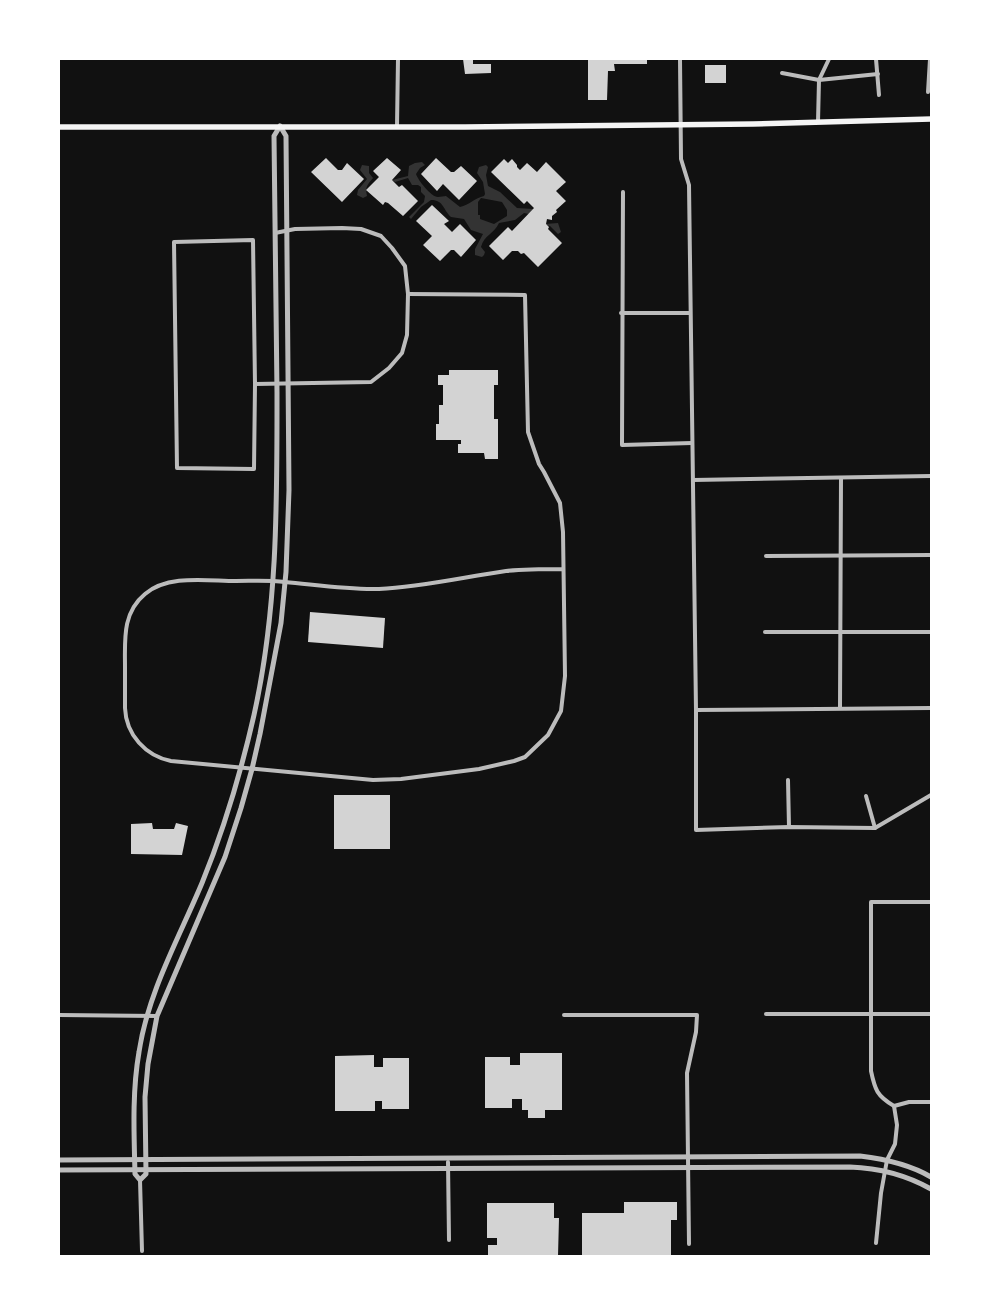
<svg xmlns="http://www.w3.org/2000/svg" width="990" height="1315" viewBox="0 0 990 1315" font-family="'Nunito Sans',sans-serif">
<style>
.water{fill:#333;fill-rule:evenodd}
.building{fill:#d3d3d3}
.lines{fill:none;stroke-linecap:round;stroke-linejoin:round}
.minor{stroke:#bcbcbc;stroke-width:4}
.tertiary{stroke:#bcbcbc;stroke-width:5}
.secondary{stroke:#f5f5f5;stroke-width:5.5}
</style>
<rect width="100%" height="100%" fill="#111"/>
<g class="water">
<path d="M 422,162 L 425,165 L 420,168 L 416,174 C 418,180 431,197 438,197 C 441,197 444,196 446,196 L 460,207 C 469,205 475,198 484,196 L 485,194 L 483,182 L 477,173 L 479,167 L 486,165 L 488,167 L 486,175 L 488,186 L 500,192 L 517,208 L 533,209 L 545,224 L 558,223 L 561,232 L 558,234 L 550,226 C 539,225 534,214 524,213 L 515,220 L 499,223 C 494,234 484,235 481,247 L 485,252 L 484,255 L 482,257 L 475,255 L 475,249 L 483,234 L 471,230 L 464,219 L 451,217 C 443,210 444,200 431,200 L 421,207 L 411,219 L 409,217 L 424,202 L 425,196 L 421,192 L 421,187 L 418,185 L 412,185 L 408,178 L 395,182 L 392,180 L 408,176 L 409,166 L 415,163 ZM 481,198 L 502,202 L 507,210 L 507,216 L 494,224 L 480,219 L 480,215 L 478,215 L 478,202 Z"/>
<path d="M 362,165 L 369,166 L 369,173 L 373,178 C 367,185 365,187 367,196 L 363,198 L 357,195 L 358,190 L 367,179 L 360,170 Z"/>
</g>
<g class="building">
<path d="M 463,59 L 473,59 L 473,64 L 491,64 L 491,73 L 465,74 Z"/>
<path d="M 588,59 L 647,59 L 647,64 L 614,64 L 615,71 L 608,71 L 607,100 L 588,100 Z"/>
<rect x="705" y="65" width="21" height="18"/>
<path d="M 326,158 L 338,170 L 342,170 L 347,163 L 364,179 L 342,202 L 311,172 Z"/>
<path d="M 387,158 L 401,170 L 392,180 L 399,187 L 402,185 L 418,201 L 403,216 L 388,203 L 385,202 L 383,205 L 366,190 L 379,177 L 373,171 Z"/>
<path d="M 436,158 L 451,172 L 454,172 L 461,166 L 477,181 L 459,200 L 443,184 L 437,191 L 421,174 Z"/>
<path d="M 504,159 L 508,163 L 512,159 L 517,165 L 517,167 L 520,170 L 527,163 L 537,172 L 546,162 L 566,182 L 556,191 L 566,201 L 556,210 L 557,212 L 552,216 L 552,220 L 547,219 L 546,224 L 549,227 L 548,229 L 562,243 L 538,267 L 524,253 L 521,254 L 518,251 L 512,251 L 503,260 L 489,246 L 508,227 L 512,231 L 534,208 L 527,201 L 524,204 L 491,172 Z"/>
<path d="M 432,205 L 449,221 L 444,224 L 452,232 L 460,224 L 476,240 L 461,257 L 454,250 L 451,250 L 440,261 L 423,245 L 432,236 L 416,221 Z"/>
<path d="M 449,370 L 498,370 L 498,385 L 494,385 L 494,419 L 498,419 L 498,459 L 485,459 L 484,453 L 458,453 L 458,444 L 461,444 L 461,440 L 436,440 L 436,424 L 439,424 L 439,405 L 443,405 L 443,385 L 438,385 L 438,375 L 449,375 Z"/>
<path d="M 310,612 L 385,618 L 383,648 L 308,642 Z"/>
<rect x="334" y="795" width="56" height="54"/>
<path d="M 152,823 L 153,829 L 174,829 L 176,823 L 188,826 L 182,855 L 131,854 L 131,824 Z"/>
<path d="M 520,1053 L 562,1053 L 562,1110 L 545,1110 L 545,1118 L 528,1118 L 528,1110 L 522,1110 L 522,1099 L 512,1099 L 512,1108 L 485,1108 L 485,1057 L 510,1057 L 510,1065 L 520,1065 Z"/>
<path d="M 374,1055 L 374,1067 L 383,1067 L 383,1058 L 409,1058 L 409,1109 L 382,1109 L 382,1101 L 375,1101 L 375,1111 L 335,1111 L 335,1056 Z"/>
<path d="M 624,1202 L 677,1202 L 677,1220 L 671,1220 L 671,1256 L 582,1256 L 582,1213 L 624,1213 Z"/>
<path d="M 487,1203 L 554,1203 L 554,1218 L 559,1218 L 558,1256 L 488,1256 L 488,1245 L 497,1245 L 497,1238 L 487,1238 Z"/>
</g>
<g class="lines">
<g class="minor">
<path d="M 680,59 L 681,159 L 689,185 L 696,710 L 696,830 L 789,827 L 875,828 L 931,795"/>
<path d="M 876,59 L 879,95"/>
<path d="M 782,73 L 819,80 L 878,74"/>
<path d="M 928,92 L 930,59"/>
<path d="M 818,122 L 819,80 L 829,59"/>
<path d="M 397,126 L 398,59"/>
<path d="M 623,192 L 622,445 L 692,443"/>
<path d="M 408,294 L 525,295 L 528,432 L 539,464 L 544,472 L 560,503 L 563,532 L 565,676 L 561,711 L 548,735 L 525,757 L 514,761 L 479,769 L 401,779 L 373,780 L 171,761 C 146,756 126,735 125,708 C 125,695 125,681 125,667 C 125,640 122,613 145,594 C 168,574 208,581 236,581 C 253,581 269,580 285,582 C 317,585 348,590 379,589 C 422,587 464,577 506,571 C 525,569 544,569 563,569"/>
<path d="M 621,313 L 689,313"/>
<path d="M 255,384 L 253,240 L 174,242 L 177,468 L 254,469 L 255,384 L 371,382 L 389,368 L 402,353 L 407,335 L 408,294 L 405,266 L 392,248 L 381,236 L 361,229 L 342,228 L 295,229 L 275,233"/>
<path d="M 693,480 L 931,476"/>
<path d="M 766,556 L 931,555"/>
<path d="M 765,632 L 931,632"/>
<path d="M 840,708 L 841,478"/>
<path d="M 696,710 L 931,708"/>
<path d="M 788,780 L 789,827"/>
<path d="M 866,796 L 875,828"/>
<path d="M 766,1014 L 931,1014"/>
<path d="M 59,1015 L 157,1016"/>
<path d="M 564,1015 L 697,1015 L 696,1032 L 687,1073 L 689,1244"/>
<path d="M 894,1106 L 909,1102 L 931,1102"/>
<path d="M 448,1162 L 449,1240"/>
<path d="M 140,1180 L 142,1251"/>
<path d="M 876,1243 L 881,1193 L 887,1160 L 895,1144 L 897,1125 L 894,1106 C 877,1096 875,1090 871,1071 L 871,902 L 931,902"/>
</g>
<g class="tertiary">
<path d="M 280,126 L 286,136 L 289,490 L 286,572 L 281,623 L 260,734 L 252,769 L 241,808 L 225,857 L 157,1016 L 148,1064 L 145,1097 L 146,1174 L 140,1180 L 135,1174 C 134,1134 132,1092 139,1052 C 148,992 179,938 202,883 C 224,829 241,772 254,715 C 278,607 277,501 277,392 C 276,306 275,221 274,136 Z"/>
<path d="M 59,1160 L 860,1156 C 885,1159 909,1164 931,1177"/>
<path d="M 59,1170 L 850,1167 C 879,1168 906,1175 931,1189"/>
</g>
<path class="secondary" d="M 59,127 L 465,127 L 753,124 L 931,119"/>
</g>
<rect width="990" height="1315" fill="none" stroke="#ffffff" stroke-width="120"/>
</svg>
